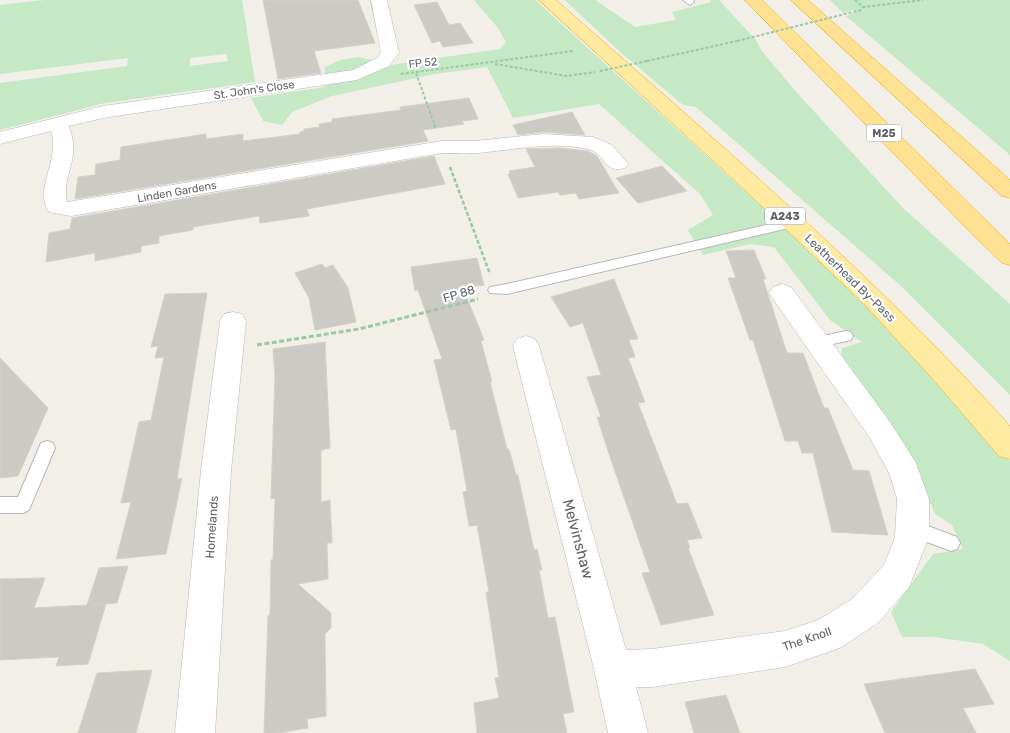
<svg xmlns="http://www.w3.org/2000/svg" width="1010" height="733" viewBox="0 0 1010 733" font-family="Rubik,sans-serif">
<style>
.green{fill:#c5e8c5;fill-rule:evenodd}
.building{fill:#cccac5;stroke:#d6d1c6}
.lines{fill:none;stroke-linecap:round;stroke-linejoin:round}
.service-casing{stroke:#b5b8bc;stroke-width:2}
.minor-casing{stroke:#b5b8bc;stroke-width:1}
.trunk-casing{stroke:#f9ab00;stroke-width:1}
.motorway-casing{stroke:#f9ab00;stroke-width:1}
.path-far2{stroke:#9cc7a9;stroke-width:2;stroke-dasharray:3 2;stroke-linecap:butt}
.path-far1{stroke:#9cc7a9;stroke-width:2.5;stroke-dasharray:4 2;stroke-linecap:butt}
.path{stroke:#9cc7a9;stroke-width:3;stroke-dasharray:5 2.5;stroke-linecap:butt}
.service{fill:#fff;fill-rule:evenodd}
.minor{fill:#fff;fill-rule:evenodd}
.trunk{fill:#feeaa1;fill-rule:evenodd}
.motorway{fill:#fde293;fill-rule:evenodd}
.path-bridge{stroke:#9cc7a9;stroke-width:2;stroke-dasharray:3 2;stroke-linecap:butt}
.labels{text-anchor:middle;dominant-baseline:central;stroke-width:4.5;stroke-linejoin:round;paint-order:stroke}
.far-street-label{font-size:11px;fill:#5f6368;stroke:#fff}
.shield{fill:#fff;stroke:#8f9295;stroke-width:1}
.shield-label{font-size:11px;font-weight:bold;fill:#5f6368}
.street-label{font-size:12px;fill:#5f6368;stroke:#fff}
.near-street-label{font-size:15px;fill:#5f6368;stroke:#fff}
</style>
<rect width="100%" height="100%" fill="#f1efe8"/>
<g class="green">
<path d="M 45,0 L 242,0 L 255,82 L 105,103 L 0,130 L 0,83 L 127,66 L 128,58 L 0,74 L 0,5 ZM 226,54 L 228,61 L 190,66 L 190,58 Z"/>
<path d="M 474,0 L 535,0 L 799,240 L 887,326 L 1010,461 L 1010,661 L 983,644 L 935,637 L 902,637 L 891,612 L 933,554 L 963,549 L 952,525 L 935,514 L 923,485 L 841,362 L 842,348 L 862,342 L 830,320 L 774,247 L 750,244 L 703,255 L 688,230 L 713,215 L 700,194 L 599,104 L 513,118 L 487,67 L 435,74 L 332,96 L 292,112 L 282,125 L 263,121 L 251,98 L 325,87 L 325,67 L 340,60 L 359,57 L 391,65 L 500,49 L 506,42 L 498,28 Z"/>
<path d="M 565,0 L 595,0 L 635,27 L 676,20 L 672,12 L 711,2 L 710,0 L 719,0 L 756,40 L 761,50 L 798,94 L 903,208 L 1010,304 L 1010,395 L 901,286 L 696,107 L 683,105 L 619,51 Z"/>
<path d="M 830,0 L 1010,0 L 1010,155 L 846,16 L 856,12 L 853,10 L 843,13 Z"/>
</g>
<g class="building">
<path d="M 263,0 L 358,0 L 375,43 L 314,51 L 321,73 L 278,79 Z"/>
<path d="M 437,2 L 449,25 L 460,23 L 473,43 L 443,47 L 440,41 L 432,43 L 414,5 Z"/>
<path d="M 469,98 L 478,119 L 462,121 L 464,124 L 423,130 L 428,141 L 75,199 L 78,177 L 95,175 L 96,164 L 120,160 L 121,147 L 206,134 L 206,139 L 243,134 L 243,141 L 300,134 L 300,132 L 304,131 L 304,129 L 320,127 L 319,124 L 332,122 L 332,119 L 401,110 L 400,107 Z"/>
<path d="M 572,112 L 585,135 L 543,132 L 518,135 L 513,125 Z"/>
<path d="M 560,148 L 588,151 L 597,156 L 619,193 L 579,199 L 576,193 L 560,195 L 558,192 L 518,198 L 508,174 L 510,173 L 509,171 L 535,167 L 526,149 Z"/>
<path d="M 434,156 L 445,184 L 307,209 L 309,216 L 260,223 L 259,216 L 193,227 L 193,230 L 159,236 L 159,243 L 141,246 L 141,252 L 95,261 L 95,253 L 46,262 L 49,233 L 70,229 L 72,218 Z"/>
<path d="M 662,166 L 687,191 L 638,203 L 616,178 Z"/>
<path d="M 754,250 L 766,279 L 763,279 L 787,353 L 803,353 L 824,408 L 828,408 L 853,470 L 869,471 L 888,535 L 832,532 L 813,453 L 802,453 L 798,441 L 785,441 L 753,340 L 750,340 L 728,278 L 736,278 L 726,251 Z"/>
<path d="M 477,258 L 484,285 L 463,288 L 484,340 L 481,341 L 492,382 L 490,382 L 507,449 L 509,449 L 516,475 L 518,475 L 534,550 L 537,549 L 542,570 L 539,570 L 548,618 L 555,617 L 574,712 L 563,714 L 567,733 L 477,733 L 474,703 L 499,698 L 495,678 L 499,677 L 486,592 L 489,592 L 477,525 L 469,526 L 463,492 L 467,491 L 456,429 L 451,430 L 434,360 L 442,359 L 418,290 L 415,291 L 411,267 Z"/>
<path d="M 322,264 L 325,268 L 333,265 L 348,288 L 356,322 L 315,330 L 309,298 L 295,273 Z"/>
<path d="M 614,279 L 638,339 L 629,340 L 635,357 L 628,358 L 645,402 L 638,403 L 677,504 L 688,503 L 702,538 L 687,540 L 690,548 L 688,548 L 714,615 L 661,625 L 642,573 L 650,572 L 612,463 L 597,417 L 601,417 L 587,377 L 601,375 L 583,323 L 570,327 L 551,297 Z"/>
<path d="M 207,293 L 177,479 L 182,478 L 166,554 L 116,559 L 131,502 L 121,503 L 139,422 L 151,420 L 164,357 L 155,358 L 158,346 L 151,347 L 165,294 Z"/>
<path d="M 325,342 L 330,448 L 321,450 L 321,502 L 330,500 L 332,543 L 327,543 L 328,579 L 298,584 L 331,613 L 331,628 L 325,634 L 326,716 L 307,719 L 308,728 L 278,733 L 264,733 L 268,616 L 270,615 L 271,560 L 273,559 L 275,498 L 271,499 L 275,376 L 273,349 Z"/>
<path d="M 0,358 L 48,408 L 18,476 L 0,478 Z"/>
<path d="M 128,566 L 117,603 L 93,605 L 106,604 L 88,664 L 56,666 L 59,657 L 0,660 L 0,579 L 45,578 L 34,608 L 87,605 L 99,568 Z"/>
<path d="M 975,669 L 994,704 L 963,708 L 976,733 L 885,733 L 864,684 Z"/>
<path d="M 152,670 L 136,733 L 78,733 L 97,673 Z"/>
<path d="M 726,695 L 740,733 L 694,733 L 685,702 Z"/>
</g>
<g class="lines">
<defs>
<g id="service">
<path d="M 683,0 L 693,0 L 694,2 L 690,5 Z"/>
<path d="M 793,219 L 797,220 L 799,223 L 797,226 L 507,294 L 490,293 L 488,290 L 490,287 L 507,284 Z"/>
<path d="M 846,331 L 851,332 L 853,336 L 851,340 L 819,347 L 814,346 L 812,342 L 814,338 Z"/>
<path d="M 47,441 L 53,443 L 55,448 L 29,510 L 23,513 L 0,513 L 0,497 L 18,497 L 41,443 Z"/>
<path d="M 912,520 L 957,537 L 960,543 L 957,549 L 951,551 L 906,534 L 903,528 L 906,522 Z"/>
</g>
<g id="minor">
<path d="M 371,0 L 387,0 L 399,53 L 389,66 L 357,80 L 103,118 L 69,126 C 82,160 61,174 67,202 L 442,141 L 475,141 L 543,134 L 593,137 L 612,145 L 628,164 L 625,168 C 603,174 606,153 588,149 C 551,141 513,150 477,153 C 465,154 453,153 442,153 L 71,216 L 49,212 C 33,189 61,159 51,131 L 0,144 L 0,132 L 103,106 L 353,70 L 377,58 L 381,53 Z"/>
<path d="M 782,284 L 791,287 L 890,422 L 916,463 L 929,499 L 929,537 L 909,587 L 878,623 L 840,648 L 785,667 L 652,687 L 636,687 L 648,733 L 608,733 L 594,669 L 513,346 L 517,339 L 526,336 L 535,339 L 539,346 L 626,650 L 652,649 L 785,631 L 818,620 L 852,599 L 884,565 L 895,537 L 897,499 L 890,475 L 870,438 L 769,293 L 773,287 Z"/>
<path d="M 233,312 L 242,314 L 246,321 L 231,471 L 215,733 L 175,733 L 201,471 L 220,321 L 224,314 Z"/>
</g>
<path id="trunk" d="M 539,0 L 556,0 C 712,138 871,271 1010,426 L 1010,459 L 999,456 L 933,379 L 865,305 L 745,190 Z"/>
<g id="motorway">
<path d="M 745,0 L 762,0 L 1010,244 L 1010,265 L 1002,263 L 971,233 Z"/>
<path d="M 791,0 L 808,0 L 1010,180 L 1010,198 L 1002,196 Z"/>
</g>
</defs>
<use href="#service" class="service-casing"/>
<use href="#minor" class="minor-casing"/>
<use href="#trunk" class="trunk-casing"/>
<use href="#motorway" class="motorway-casing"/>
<g class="path-far2">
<path d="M 855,0 L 863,7 L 923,0"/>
<path d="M 647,61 L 737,41"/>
<path d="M 495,64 L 567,76 L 595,72"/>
<path d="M 416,73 L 435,126"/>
<path d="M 401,74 L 573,51"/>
</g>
<g class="path-far1">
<path d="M 434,124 L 436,129"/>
<path d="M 450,167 L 490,274"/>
</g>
<path class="path" d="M 257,345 L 359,329 L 478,299"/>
<use href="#service" class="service"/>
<use href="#minor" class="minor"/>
<use href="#trunk" class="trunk"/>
<use href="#motorway" class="motorway"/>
<g class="path-bridge">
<path d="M 737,41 L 861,10 L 863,7"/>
<path d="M 600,71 L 647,61"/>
</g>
</g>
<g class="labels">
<g class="far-street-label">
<text transform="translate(423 63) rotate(-6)">FP 52</text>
<text transform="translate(254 90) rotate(-8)">St. John's Close</text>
<text transform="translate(177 192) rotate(-10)">Linden Gardens</text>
</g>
<g class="shield">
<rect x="866.5" y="124.5" width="35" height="17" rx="4"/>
<rect x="765" y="207.5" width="40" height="17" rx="4"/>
</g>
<g class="shield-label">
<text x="884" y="133">M25</text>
<text x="785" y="216">A243</text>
</g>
<g class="street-label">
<text transform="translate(850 278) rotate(44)">Leatherhead By-Pass</text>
<text transform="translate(459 294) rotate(-17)">FP 88</text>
<text transform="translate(212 527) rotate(-86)">Homelands</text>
<text transform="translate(807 639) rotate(-19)">The Knoll</text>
</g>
<g class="near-street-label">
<text transform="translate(578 539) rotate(75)">Melvinshaw</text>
</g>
</g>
</svg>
